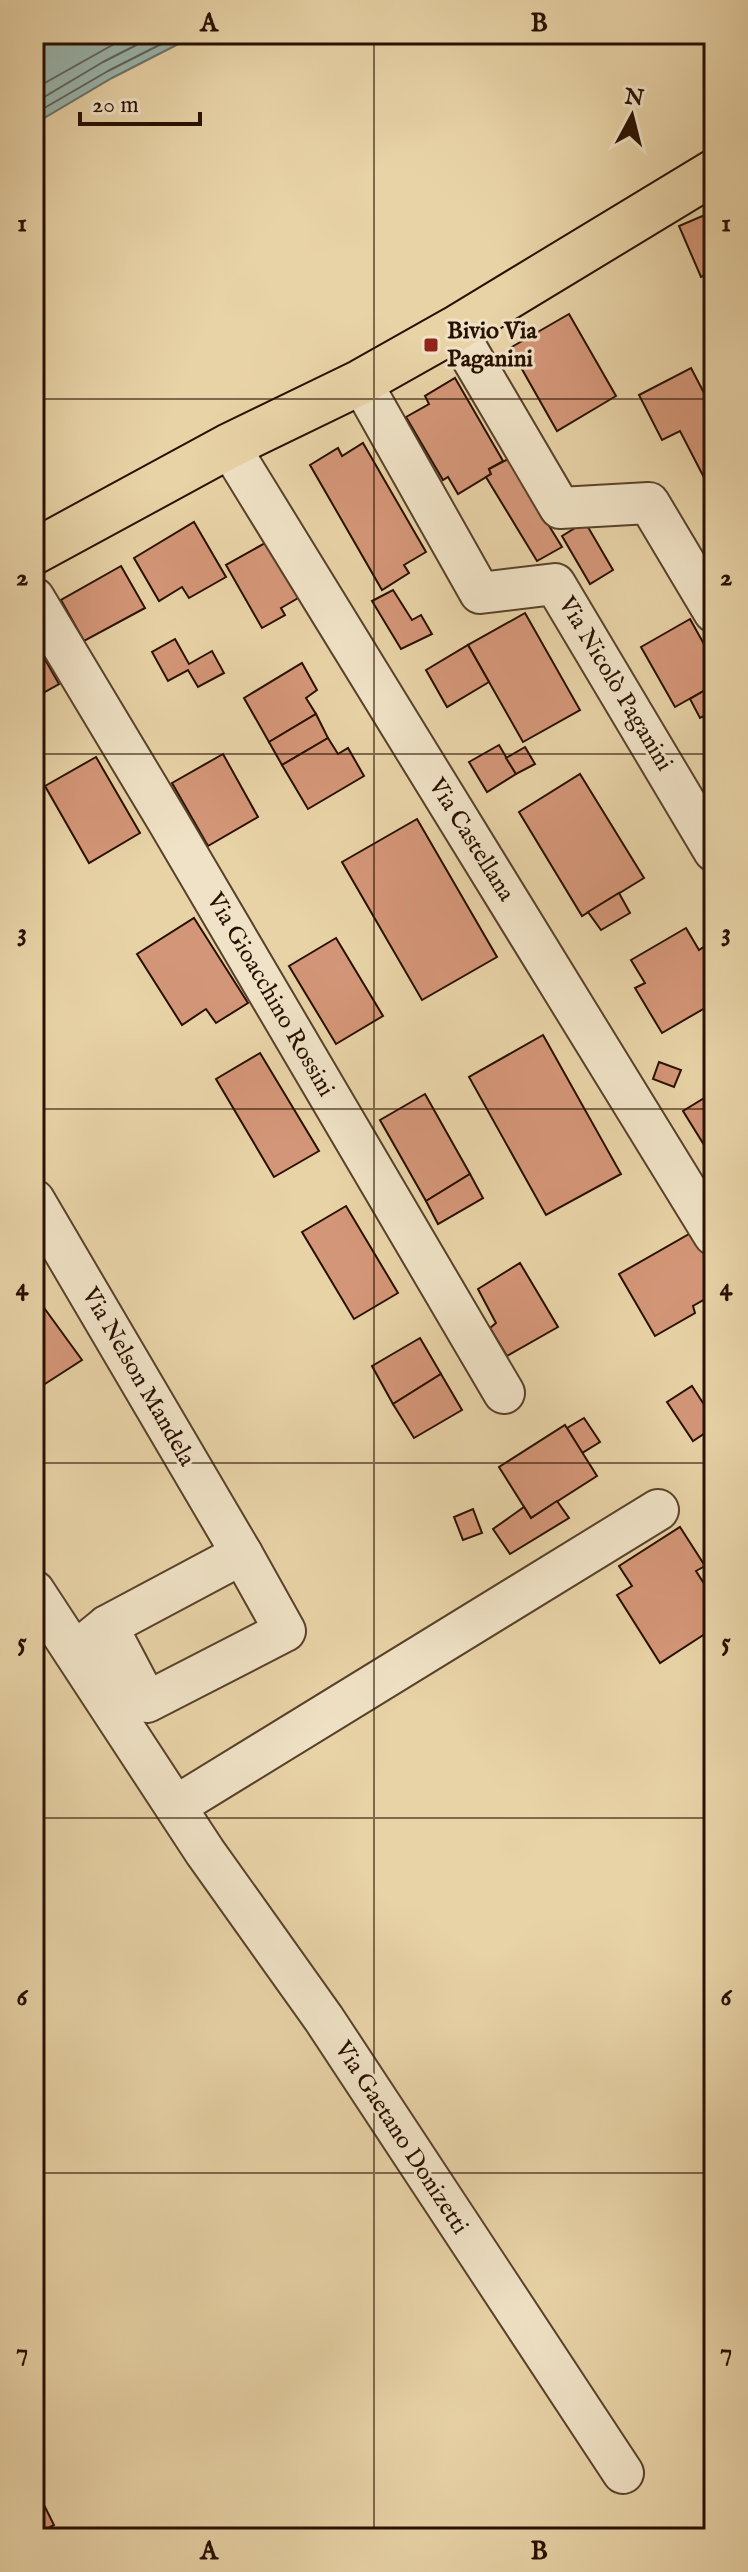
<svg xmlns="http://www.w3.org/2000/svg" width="748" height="2572" viewBox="0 0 748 2572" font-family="'IM FELL English',serif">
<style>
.water{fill:#99b6af;stroke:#6c7469;stroke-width:2}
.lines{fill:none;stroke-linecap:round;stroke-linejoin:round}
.shore{stroke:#606358;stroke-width:2}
.building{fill:#d49678;stroke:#281000;stroke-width:2}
.street-casing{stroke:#58412a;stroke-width:44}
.primary-casing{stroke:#281000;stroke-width:48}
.street{stroke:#f0e2c6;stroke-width:40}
.primary{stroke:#e8d3a7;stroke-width:44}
.grid{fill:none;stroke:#281000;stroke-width:2;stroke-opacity:0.55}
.poi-dot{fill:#8f2418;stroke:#f0e2c6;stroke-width:3}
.labels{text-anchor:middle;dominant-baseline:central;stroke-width:6;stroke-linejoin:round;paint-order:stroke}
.poi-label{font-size:24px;font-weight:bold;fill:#281000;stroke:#f0e2c6;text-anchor:start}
.street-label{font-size:24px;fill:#281000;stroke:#f0e2c6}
.neatline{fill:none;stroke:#281000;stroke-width:3}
.grid-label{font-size:26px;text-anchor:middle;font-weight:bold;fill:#281000}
</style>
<rect width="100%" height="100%" fill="#e8d3a7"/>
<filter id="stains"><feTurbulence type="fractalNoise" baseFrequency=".0025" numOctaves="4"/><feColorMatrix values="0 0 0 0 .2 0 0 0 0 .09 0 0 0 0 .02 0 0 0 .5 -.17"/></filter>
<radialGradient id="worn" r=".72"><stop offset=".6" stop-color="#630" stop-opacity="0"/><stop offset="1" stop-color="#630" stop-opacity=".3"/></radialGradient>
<path class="water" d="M 34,34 L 198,34 L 112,78 L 34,124 Z"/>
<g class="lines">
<g class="shore">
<path d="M 34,89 L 132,34"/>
<path d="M 34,103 L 103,62 L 158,34"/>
<path d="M 34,114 L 108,71 L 181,34"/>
</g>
</g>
<g class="building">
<path d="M 714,211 L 714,271 L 701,277 L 679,226 Z"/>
<path d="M 569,314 L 616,396 L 557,431 L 510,348 Z"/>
<path d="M 691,368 L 714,412 L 712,493 L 680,431 L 662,440 L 639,395 Z"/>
<path d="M 455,378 L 503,461 L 489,469 L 491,474 L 458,494 L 448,477 L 443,480 L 406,417 L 429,404 L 425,396 Z"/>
<path d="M 363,443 L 426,552 L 404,565 L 409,573 L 382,590 L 310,465 L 338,448 L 342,456 Z"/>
<path d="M 508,459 L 562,547 L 537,561 L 486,477 L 491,474 L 489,469 Z"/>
<path d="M 194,522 L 226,577 L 189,598 L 182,587 L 159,601 L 134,558 Z"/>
<path d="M 585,522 L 613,570 L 590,584 L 562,536 Z"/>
<path d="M 274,538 L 312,590 L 281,608 L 285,615 L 262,628 L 226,565 Z"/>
<path d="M 121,566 L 145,608 L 84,641 L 61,600 Z"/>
<path d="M 393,590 L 412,620 L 421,615 L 432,634 L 401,649 L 372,601 Z"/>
<path d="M 525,613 L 580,710 L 523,742 L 468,645 Z"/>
<path d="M 690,619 L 714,662 L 714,685 L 675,707 L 641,647 Z"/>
<path d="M 175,639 L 189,664 L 212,651 L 224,673 L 198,687 L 188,670 L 168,681 L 152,652 Z"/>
<path d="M 34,640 L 59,684 L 34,698 Z"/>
<path d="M 468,645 L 489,682 L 447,707 L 426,670 Z"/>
<path d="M 302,663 L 317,690 L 306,698 L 316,714 L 269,742 L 244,698 Z"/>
<path d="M 714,685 L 714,711 L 700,718 L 690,699 Z"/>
<path d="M 316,714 L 328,738 L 282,765 L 269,742 Z"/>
<path d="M 328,738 L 338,754 L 348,748 L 364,776 L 308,809 L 282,765 Z"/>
<path d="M 499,745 L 516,774 L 487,792 L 469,762 Z"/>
<path d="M 525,747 L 535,764 L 516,774 L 506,758 Z"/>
<path d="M 223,754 L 258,817 L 208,846 L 172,783 Z"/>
<path d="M 96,757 L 140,833 L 89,863 L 45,786 Z"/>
<path d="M 580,774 L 644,878 L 582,916 L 519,812 Z"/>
<path d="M 417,819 L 497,957 L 422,1000 L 342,862 Z"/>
<path d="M 619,893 L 630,913 L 601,930 L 588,912 Z"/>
<path d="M 194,918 L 248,1003 L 216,1023 L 206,1009 L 182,1025 L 137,954 Z"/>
<path d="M 686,928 L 699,950 L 705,946 L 714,962 L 714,997 L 708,1001 L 710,1005 L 662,1033 L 635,988 L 645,983 L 631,960 Z"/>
<path d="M 336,938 L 383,1016 L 336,1044 L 289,966 Z"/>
<path d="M 543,1035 L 621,1174 L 546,1215 L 469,1077 Z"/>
<path d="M 260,1053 L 319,1151 L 274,1177 L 216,1079 Z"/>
<path d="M 659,1062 L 681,1070 L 674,1087 L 653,1079 Z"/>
<path d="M 714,1092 L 714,1161 L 683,1111 Z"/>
<path d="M 425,1094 L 470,1174 L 426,1201 L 380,1120 Z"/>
<path d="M 470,1174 L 483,1198 L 438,1224 L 426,1201 Z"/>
<path d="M 346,1206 L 398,1293 L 354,1319 L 302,1232 Z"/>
<path d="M 703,1226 L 714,1245 L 714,1294 L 693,1306 L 695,1313 L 655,1336 L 619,1274 Z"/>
<path d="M 520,1263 L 558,1327 L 507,1356 L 490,1328 L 496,1323 L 478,1289 Z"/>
<path d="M 42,1305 L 82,1360 L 34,1391 L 34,1309 Z"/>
<path d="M 420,1338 L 441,1374 L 393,1404 L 372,1366 Z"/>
<path d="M 441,1374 L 462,1410 L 414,1438 L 393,1404 Z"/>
<path d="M 692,1386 L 714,1420 L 714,1427 L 693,1441 L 667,1402 Z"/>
<path d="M 584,1418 L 600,1442 L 582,1453 L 567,1428 Z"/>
<path d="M 565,1425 L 597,1476 L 531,1518 L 499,1467 Z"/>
<path d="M 557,1501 L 569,1518 L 510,1554 L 493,1529 L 524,1507 L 531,1518 Z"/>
<path d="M 473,1509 L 482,1533 L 463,1540 L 454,1517 Z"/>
<path d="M 680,1527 L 705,1566 L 696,1571 L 714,1599 L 714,1628 L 660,1663 L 617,1595 L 632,1586 L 619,1566 Z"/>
<path d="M 44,2505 L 54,2525 L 34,2536 L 34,2511 Z"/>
</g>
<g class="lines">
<defs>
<g id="street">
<path d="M 455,329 L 560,508 L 649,503 L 714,612"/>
<path d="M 361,382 L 480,593 L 555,584 L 714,851"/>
<path d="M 229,446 L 714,1235"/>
<path d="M 34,598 L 169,823 L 504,1393"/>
<path d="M 34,1200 L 242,1554 L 285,1631 L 147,1702 L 107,1626"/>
<path d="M 34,1591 L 205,1852 L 324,2019 L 623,2473"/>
<path d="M 86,1643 L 107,1626 L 242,1554"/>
<path d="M 176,1806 L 658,1510"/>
</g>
<path id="primary" d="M 34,552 L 229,446 L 361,382 L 455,329 L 714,172"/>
</defs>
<use href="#street" class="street-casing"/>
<use href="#primary" class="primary-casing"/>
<use href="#street" class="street"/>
<use href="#primary" class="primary"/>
</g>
<path class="grid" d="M 374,34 L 374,2538M 34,399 L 714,399M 34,754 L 714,754M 34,1109 L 714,1109M 34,1463 L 714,1463M 34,1818 L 714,1818M 34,2173 L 714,2173"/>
<rect class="poi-dot" x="423" y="337" width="16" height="16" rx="4"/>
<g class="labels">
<g class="poi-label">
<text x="447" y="331">Bivio Via<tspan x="447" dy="28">Paganini</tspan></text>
</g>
<g class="street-label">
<text transform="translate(615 684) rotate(59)">Via Nicolò Paganini</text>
<text transform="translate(471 840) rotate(58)">Via Castellana</text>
<text transform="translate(270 995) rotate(60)">Via Gioacchino Rossini</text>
<text transform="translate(138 1377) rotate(60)">Via Nelson Mandela</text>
<text transform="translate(401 2138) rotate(57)">Via Gaetano Donizetti</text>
</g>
</g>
<rect width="748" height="2572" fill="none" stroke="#e8d3a7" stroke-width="88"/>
<g transform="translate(632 116) rotate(7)" stroke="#f0e2c6" stroke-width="6" paint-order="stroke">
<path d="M0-6L14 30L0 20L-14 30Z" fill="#281000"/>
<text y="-12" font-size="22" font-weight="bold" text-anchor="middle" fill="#281000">N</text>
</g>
<path d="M80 112v12h120v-12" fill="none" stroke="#281000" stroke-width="4"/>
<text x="92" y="112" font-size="24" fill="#281000" stroke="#f0e2c6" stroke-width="6" paint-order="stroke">20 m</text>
<rect x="44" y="44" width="660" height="2484" class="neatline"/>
<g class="grid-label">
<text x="209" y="31">A</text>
<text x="539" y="31">B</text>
<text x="22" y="231">1</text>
<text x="726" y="231">1</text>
<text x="22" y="585">2</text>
<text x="726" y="585">2</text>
<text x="22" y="940">3</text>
<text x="726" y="940">3</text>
<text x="22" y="1295">4</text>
<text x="726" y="1295">4</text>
<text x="22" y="1650">5</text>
<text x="726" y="1650">5</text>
<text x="22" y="2005">6</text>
<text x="726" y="2005">6</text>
<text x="22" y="2360">7</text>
<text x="726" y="2360">7</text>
<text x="209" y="2559">A</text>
<text x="539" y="2559">B</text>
</g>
<rect width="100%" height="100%" filter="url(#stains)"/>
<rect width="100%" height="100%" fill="url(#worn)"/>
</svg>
